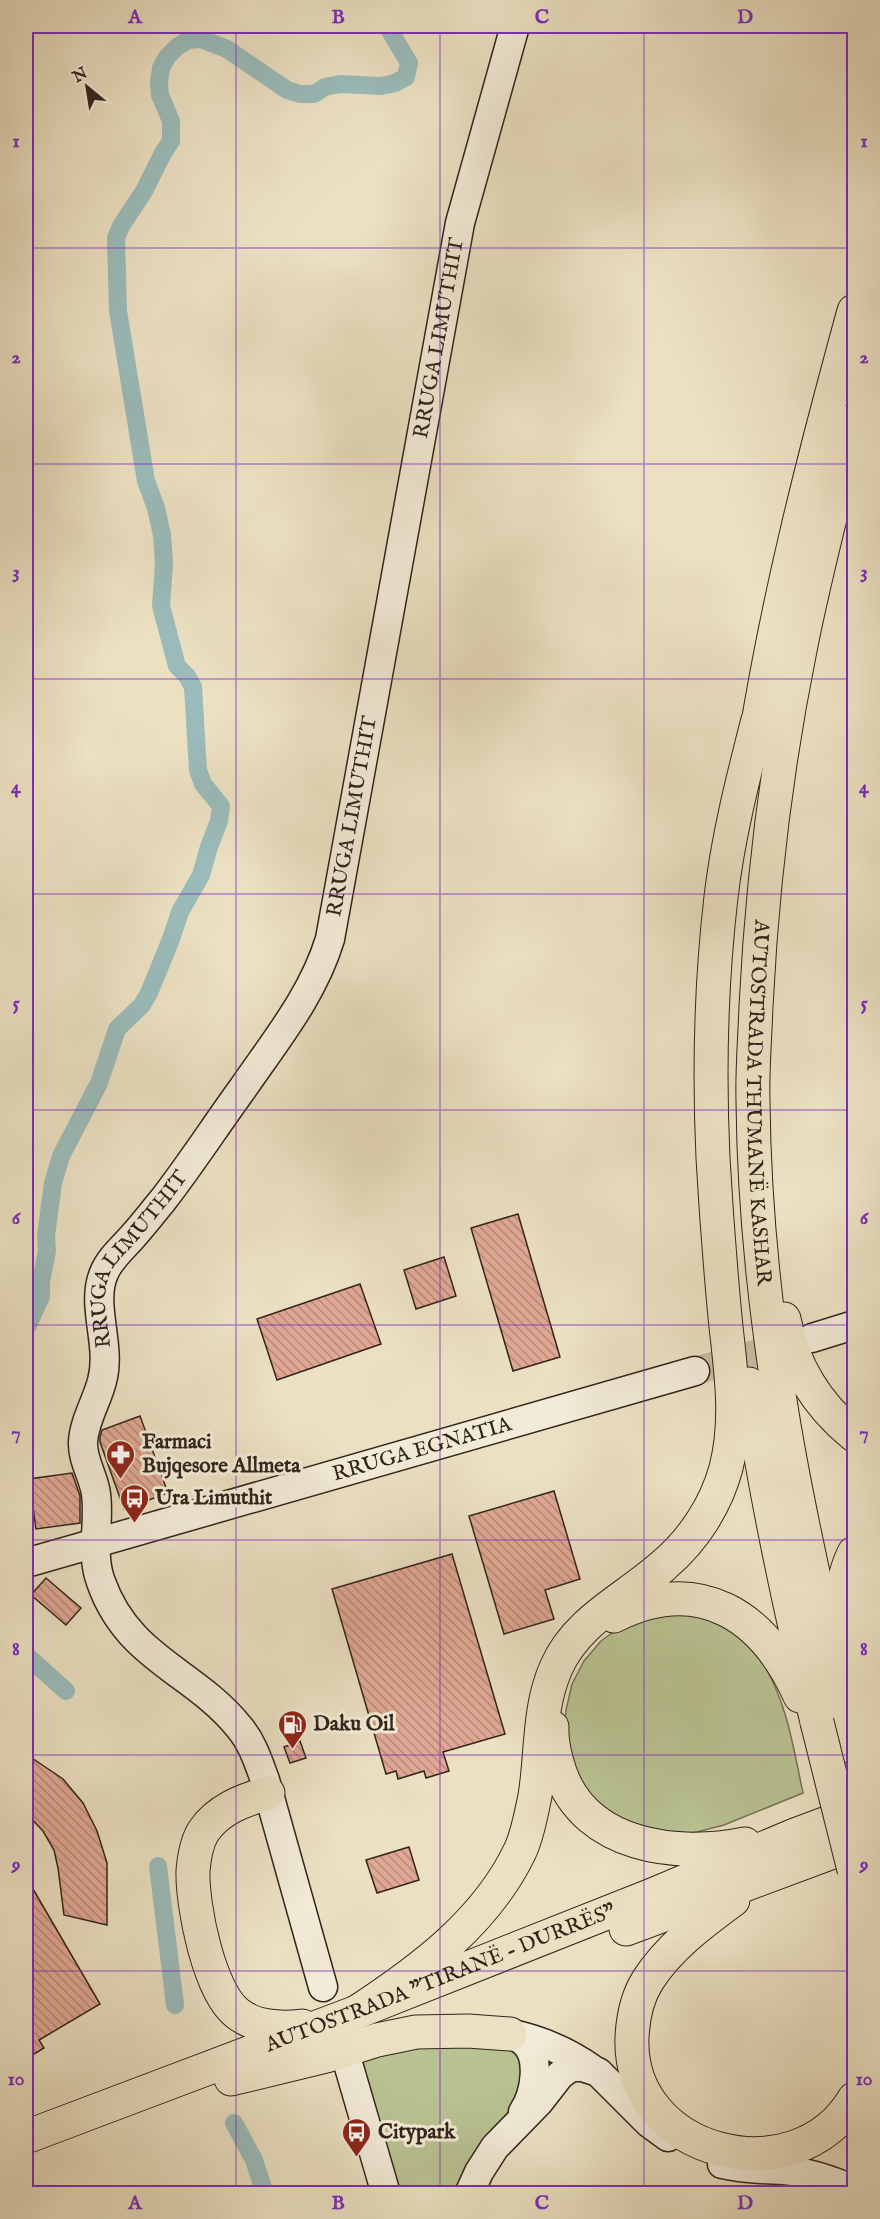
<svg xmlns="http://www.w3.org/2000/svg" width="880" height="2219" viewBox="0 0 880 2219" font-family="'IM FELL English',serif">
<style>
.green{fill:#b9c292;stroke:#767356;stroke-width:1.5}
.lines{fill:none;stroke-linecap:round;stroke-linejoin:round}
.canal{stroke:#9abbba;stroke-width:18}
.building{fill:url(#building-back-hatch);stroke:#32241b;stroke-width:1.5}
.secondary-tunnel{stroke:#c6baa1;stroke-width:28;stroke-dasharray:28 14;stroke-linecap:butt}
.secondary-casing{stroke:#32241b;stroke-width:31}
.highway-casing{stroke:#32241b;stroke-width:35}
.secondary{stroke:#f2ebd7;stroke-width:28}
.highway{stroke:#ebe0c2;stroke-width:33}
.highway-bridge-casing{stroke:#32241b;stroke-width:35;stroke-linecap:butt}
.highway-bridge{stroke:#ebe0c2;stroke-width:33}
.grid{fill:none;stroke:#7b2cbf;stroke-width:1.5;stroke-opacity:0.55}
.labels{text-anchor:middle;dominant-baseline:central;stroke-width:6;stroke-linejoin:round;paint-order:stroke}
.street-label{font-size:21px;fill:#32241b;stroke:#f2ebd7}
.poi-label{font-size:21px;font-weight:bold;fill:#32241b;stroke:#f2ebd7;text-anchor:start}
.neatline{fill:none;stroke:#7b2cbf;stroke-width:2}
.grid-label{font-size:20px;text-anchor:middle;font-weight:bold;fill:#7b2cbf}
</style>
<defs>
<pattern id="building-back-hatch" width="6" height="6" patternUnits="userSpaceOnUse" patternTransform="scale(1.5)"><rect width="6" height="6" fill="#e0a894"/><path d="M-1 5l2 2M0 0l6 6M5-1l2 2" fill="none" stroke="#b68978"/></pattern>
</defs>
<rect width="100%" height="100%" fill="#ebe0c2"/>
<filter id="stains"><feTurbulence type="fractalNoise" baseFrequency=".00333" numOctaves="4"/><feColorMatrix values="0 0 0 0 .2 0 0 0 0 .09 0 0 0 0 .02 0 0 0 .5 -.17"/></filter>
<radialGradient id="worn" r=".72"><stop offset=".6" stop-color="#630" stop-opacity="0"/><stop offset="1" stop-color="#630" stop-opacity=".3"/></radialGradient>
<g class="green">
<path d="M 651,1613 C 666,1614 692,1612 706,1617 C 779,1644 789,1727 803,1793 L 724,1825 L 697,1832 L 669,1835 L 611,1816 L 580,1784 L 564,1736 L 566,1710 L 572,1684 L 584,1661 L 601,1641 L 626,1623 Z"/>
<path d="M 457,2042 L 522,2051 L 521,2100 L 458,2193 L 397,2193 L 357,2058 Z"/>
</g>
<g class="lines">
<g class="canal">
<path d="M 26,1329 L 41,1297 L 41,1282 L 47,1251 L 46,1236 L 53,1183 L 61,1156 L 99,1083 L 117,1029 L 142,1005 L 149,993 L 171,939 L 180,912 L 201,875 L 209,847 L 219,821 L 221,806 L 203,784 L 198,770 L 193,687 L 187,676 L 177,666 L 161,606 L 164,563 L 162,535 L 156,508 L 146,481 L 118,311 L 116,238 L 121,226 L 144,191 L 163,153 L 171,141 L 171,121 L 160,95 L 159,82 L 161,68 L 167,57 L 177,47 L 188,40 L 201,39 L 227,49 L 287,90 L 300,94 L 314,94 L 325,87 L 340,84 L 381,86 L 395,83 L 406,77 L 409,63 L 387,26"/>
<path d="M 26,1655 L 66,1691"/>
<path d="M 158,1866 L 175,2005"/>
<path d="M 234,2123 L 254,2160 L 265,2194"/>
</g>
</g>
<g class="building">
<path d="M 518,1214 L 560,1357 L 513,1371 L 471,1228 Z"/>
<path d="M 444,1257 L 456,1296 L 416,1309 L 404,1270 Z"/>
<path d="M 360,1284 L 381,1344 L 277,1380 L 257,1319 Z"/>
<path d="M 140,1416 L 168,1493 L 124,1509 L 100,1442 L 100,1437 L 102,1430 Z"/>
<path d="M 72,1473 L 80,1496 L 80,1523 L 36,1529 L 29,1479 Z"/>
<path d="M 554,1491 L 580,1579 L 545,1590 L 554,1619 L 504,1634 L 469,1516 Z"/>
<path d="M 452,1554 L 505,1734 L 443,1752 L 449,1771 L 426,1778 L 424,1771 L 398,1779 L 396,1771 L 386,1774 L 332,1589 Z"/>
<path d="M 46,1578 L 81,1608 L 66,1625 L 31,1595 Z"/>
<path d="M 300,1741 L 306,1758 L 290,1763 L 284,1747 Z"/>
<path d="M 26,1754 L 63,1779 L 83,1803 L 97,1831 L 107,1863 L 107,1925 L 64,1915 L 58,1868 L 54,1850 L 43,1831 L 26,1813 Z"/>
<path d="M 409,1847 L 419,1880 L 377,1893 L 366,1860 Z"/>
<path d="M 26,1877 L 100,2004 L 39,2040 L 44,2048 L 26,2059 Z"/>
</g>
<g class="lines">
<path class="secondary-tunnel" d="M 695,1371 L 793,1343"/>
<defs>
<g id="secondary">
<path d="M 812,1338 L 854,1325"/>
<path id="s1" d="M 26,1563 L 695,1371"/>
<path id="s2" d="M 323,1987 L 265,1780 C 258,1761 252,1742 239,1727 C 194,1671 128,1659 101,1582 C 90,1553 100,1524 96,1494 C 94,1477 82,1460 83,1442 C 84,1421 97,1401 102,1381 C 112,1345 90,1305 104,1273 C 110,1258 124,1247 134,1235 C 144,1224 153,1212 163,1200 C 191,1164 216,1125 243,1088 C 276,1040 313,995 330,939 L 460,223 L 515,26"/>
<path d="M 510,2034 C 514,2036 519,2038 523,2041 C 542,2056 535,2094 523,2112"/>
<path d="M 512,2034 C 544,2041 569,2052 595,2071"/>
<path d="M 349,2067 L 386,2194"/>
<path d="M 722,2164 C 742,2169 762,2169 783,2170 C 808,2172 831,2180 854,2190"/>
<path d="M 469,2194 L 479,2172 L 495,2147 L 539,2102 L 560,2075 L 571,2067 L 582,2067 L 598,2072 L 649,2123 L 668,2137"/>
</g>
<g id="highway">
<path id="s3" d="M 854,420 C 836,496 815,573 800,650 C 776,768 762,886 756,1006 C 755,1038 752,1070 753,1101 C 755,1323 801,1534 854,1748"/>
<path d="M 755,742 C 778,596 815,453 854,311"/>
<path d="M 784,1319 C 793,1366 817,1405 854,1435"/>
<path d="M 749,1384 C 766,1498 790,1610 817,1722"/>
<path d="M 614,1616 C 699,1573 764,1615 800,1696"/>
<path d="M 843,1643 C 839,1612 840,1581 854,1553"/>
<path d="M 552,1727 C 551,1743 555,1757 560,1772 C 586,1847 677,1858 745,1844"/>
<path d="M 268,1793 C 244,1800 218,1809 203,1832 C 196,1844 194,1858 193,1871 C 192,1906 209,1991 237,2013 C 254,2027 280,2029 302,2026"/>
<path d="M 733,1900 C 702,1923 669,1947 648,1980 C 637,1997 633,2018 632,2037 C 627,2155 796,2197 854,2099"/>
<path d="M 626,1929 L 854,1844"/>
<path d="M 357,2012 C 421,1970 486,1922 520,1851 C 528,1834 531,1814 535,1796 C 542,1752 538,1709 556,1668 C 577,1619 628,1598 665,1564 C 694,1539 716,1505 726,1468 C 739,1417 730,1367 725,1317 C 720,1264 716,1211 713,1158 C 709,1072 711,983 721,897 C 728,837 743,778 758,720"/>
<path d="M 231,2079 L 326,2056 L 377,2040 L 416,2032 L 468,2031 L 510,2034"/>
<path id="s4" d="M 26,2137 L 357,2012 L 652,1895 L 795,1835 L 854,1813"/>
</g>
</defs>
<use href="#secondary" class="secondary-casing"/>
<use href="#highway" class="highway-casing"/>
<use href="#secondary" class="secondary"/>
<use href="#highway" class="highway"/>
<defs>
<path id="highway-bridge" d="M 817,1722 L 854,1870"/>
</defs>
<use href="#highway-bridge" class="highway-bridge-casing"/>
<use href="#highway-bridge" class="highway-bridge"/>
</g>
<path class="grid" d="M 236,26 L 236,2194M 440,26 L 440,2194M 644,26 L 644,2194M 26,248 L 854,248M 26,464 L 854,464M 26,679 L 854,679M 26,894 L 854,894M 26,1110 L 854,1110M 26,1325 L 854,1325M 26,1540 L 854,1540M 26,1755 L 854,1755M 26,1971 L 854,1971"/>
<defs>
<symbol id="pharmacy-pin" viewBox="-11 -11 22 30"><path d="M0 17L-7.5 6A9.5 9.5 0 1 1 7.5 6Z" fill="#8f2418" stroke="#f2ebd7"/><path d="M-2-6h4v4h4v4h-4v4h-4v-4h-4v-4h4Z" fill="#fff"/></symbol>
<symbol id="bus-pin" viewBox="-11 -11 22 30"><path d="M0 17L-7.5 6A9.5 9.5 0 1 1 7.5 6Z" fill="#8f2418" stroke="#f2ebd7"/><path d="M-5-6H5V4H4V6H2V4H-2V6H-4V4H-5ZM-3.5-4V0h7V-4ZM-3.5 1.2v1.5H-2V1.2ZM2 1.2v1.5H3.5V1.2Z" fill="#fff"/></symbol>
<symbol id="fuel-pin" viewBox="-11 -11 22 30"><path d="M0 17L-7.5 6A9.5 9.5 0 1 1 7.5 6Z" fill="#8f2418" stroke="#f2ebd7"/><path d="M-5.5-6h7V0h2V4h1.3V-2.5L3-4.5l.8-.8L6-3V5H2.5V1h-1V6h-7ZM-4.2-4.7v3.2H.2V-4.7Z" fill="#fff"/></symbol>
</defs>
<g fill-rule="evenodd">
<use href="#pharmacy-pin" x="104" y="1438" width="33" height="45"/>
<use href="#bus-pin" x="118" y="1482" width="33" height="45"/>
<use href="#fuel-pin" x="276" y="1708" width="33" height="45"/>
<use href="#bus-pin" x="340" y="2116" width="33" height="45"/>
</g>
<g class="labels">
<g class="street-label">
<text stroke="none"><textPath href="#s2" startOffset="1809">RRUGA LIMUTHIT</textPath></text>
<text stroke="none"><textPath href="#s2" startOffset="1323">RRUGA LIMUTHIT</textPath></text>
<text stroke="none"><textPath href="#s3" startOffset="692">AUTOSTRADA THUMANË KASHAR</textPath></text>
<text stroke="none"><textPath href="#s2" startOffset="819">RRUGA LIMUTHIT</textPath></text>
<text stroke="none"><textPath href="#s1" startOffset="412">RRUGA EGNATIA</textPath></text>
<text stroke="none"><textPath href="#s4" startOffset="444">AUTOSTRADA "TIRANË - DURRËS"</textPath></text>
</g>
<g class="poi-label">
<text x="142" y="1442">Farmaci<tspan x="142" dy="24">Bujqesore Allmeta</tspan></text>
<text x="155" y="1498">Ura Limuthit</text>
<text x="313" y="1724">Daku Oil</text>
<text x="378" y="2132">Citypark</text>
</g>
</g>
<rect width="880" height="2219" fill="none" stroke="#ebe0c2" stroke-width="66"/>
<g transform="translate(87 87) rotate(330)" stroke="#f2ebd7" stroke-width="4.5" paint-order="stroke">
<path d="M0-4.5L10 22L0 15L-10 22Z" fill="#32241b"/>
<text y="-9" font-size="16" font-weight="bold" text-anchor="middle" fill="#32241b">N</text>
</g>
<rect x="33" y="33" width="814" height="2153" class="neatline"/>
<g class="grid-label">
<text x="135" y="23">A</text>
<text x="338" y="23">B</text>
<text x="542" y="23">C</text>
<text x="745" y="23">D</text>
<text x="16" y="147">1</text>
<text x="864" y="147">1</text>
<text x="16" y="363">2</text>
<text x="864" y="363">2</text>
<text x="16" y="578">3</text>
<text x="864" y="578">3</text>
<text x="16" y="793">4</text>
<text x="864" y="793">4</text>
<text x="16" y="1009">5</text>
<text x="864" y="1009">5</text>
<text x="16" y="1224">6</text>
<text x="864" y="1224">6</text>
<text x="16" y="1439">7</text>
<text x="864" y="1439">7</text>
<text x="16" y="1655">8</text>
<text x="864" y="1655">8</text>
<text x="16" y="1870">9</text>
<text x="864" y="1870">9</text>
<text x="16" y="2085">10</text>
<text x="864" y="2085">10</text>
<text x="135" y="2209">A</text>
<text x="338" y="2209">B</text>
<text x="542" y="2209">C</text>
<text x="745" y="2209">D</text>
</g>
<rect width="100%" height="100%" filter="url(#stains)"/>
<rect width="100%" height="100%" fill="url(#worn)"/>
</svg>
